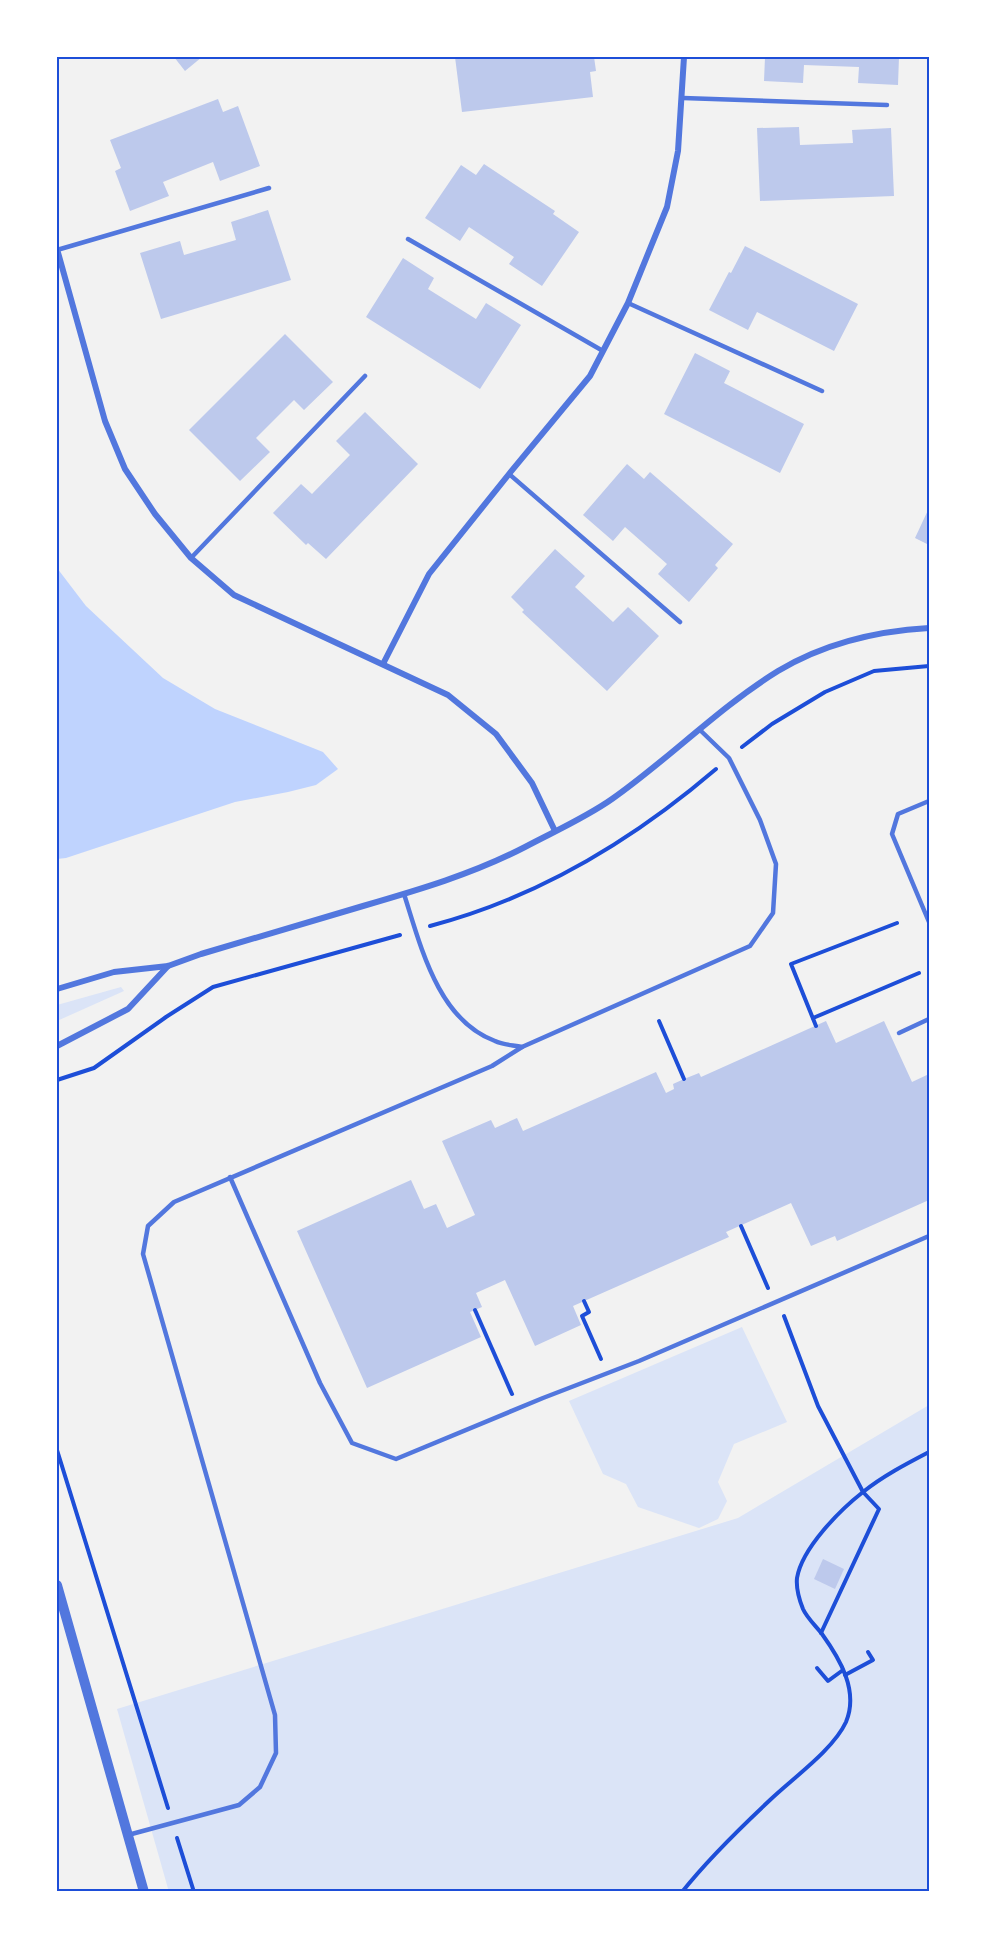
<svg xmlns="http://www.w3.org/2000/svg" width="986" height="1949" viewBox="0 0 986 1949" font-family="'Golos Text',sans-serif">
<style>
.green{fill:#dbe4f7}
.water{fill:#bfd3fe}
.building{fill:#bdc9ec}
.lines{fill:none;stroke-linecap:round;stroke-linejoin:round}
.path{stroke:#1d4ed8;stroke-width:4}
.service{stroke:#5277de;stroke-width:4.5}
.minor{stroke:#5277de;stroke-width:6}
.tertiary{stroke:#5277de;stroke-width:10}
.neatline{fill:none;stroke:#1d4ed8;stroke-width:2}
</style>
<rect width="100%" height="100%" fill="#f2f2f2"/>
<g class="green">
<path d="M 121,987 L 124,991 L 57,1021 L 57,1005 Z"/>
<path d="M 742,1327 L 787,1422 L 734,1444 L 718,1482 L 727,1501 L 718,1519 L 699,1528 L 638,1507 L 626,1484 L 603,1474 L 569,1401 Z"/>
<path d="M 929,1405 L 929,1892 L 169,1892 L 117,1709 L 738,1518 Z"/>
</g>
<path class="water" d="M 57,568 L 86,606 L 163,678 L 215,709 L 323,752 L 338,769 L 316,785 L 288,792 L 235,802 L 66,858 L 57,859 Z"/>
<g class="building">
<path d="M 174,57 L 202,57 L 185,71 Z"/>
<path d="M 455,57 L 594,57 L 596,71 L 590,72 L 593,97 L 462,112 Z"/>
<path d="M 765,57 L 899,57 L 898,85 L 858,83 L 859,67 L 804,65 L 803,83 L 764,81 Z"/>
<path d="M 218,99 L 223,112 L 238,106 L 260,166 L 220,181 L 213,162 L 163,182 L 169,196 L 130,211 L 115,171 L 121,168 L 110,140 Z"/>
<path d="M 799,127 L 800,145 L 853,143 L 852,130 L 891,128 L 894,196 L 760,201 L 757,128 Z"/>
<path d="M 484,164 L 555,211 L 553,214 L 579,232 L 542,286 L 509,264 L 514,257 L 469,227 L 460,241 L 425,218 L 461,165 L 476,175 Z"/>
<path d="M 268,210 L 291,280 L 161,319 L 140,253 L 180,241 L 184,255 L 236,240 L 231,222 Z"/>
<path d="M 745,246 L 858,304 L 834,351 L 757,312 L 748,330 L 709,310 L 729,272 L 731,273 Z"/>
<path d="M 403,258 L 434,278 L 428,289 L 476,319 L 486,303 L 521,325 L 480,389 L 366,317 Z"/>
<path d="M 285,334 L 333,382 L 304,410 L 294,400 L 256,438 L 270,452 L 240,481 L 189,430 Z"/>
<path d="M 695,353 L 730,371 L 724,383 L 804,424 L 780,473 L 664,414 Z"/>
<path d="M 365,412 L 418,464 L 326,559 L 308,543 L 306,545 L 273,513 L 301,484 L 312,494 L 350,455 L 336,441 Z"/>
<path d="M 627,464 L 644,479 L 650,472 L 733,544 L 715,565 L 718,568 L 689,602 L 658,574 L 667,564 L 625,527 L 613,541 L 583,515 Z"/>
<path d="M 929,508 L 929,545 L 915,538 Z"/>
<path d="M 555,549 L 585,576 L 575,587 L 613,622 L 628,607 L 659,636 L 607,691 L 522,612 L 524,610 L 511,597 Z"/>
<path d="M 826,1021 L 836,1043 L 884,1021 L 912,1082 L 929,1074 L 929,1200 L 837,1241 L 835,1236 L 811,1246 L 791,1203 L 726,1232 L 729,1237 L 573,1306 L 581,1325 L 535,1346 L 505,1280 L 476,1293 L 482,1307 L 470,1312 L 481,1337 L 367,1388 L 297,1231 L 411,1180 L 424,1209 L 436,1204 L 447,1228 L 475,1215 L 442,1141 L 491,1120 L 495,1128 L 517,1118 L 523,1131 L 656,1072 L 666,1093 L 674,1089 L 673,1084 L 684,1079 L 699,1073 L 701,1077 Z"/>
<path d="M 823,1559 L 844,1569 L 835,1589 L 814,1579 Z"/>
</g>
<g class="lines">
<g class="path">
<path d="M 742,747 L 772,724 L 825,692 L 874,671 L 929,666"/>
<path d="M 430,926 C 537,898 633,840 716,769"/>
<path d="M 813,1018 L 919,973"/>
<path d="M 659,1021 L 684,1079"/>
<path d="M 816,1026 L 791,964 L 897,923"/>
<path d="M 57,1080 L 94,1068 L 166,1017 L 213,987 L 400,935"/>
<path d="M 741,1226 L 768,1288"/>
<path d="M 584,1301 L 589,1312 L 582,1316 L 601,1359"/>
<path d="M 475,1310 L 512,1394"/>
<path d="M 784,1316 L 818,1406 L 863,1492 L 879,1509 L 821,1633"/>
<path d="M 57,1450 L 168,1808"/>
<path d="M 817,1668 L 828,1681 L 843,1670"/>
<path d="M 845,1675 L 873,1660 L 868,1652"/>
<path d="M 177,1838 L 194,1892"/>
<path d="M 682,1892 C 708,1859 739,1829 770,1800 C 793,1778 833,1750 846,1722 C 859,1691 840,1659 822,1634 C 816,1626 807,1618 803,1609 C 799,1599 796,1588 797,1578 C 802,1548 840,1510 863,1492 C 883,1476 906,1464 929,1452"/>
</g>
<g class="service">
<path d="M 683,98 L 887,105"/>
<path d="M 408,239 L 603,351"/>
<path d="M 57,250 L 269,188"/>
<path d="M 628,303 L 822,391"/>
<path d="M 509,474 L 680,622"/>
<path d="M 191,558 L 365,376"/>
<path d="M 929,801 L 898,814 L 892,834 L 929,922"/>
<path d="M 404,894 C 421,947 438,1020 495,1041 C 503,1045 513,1045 522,1047 L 750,946 L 773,913 L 776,864 L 760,820 L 729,758 L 700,730"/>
<path d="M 899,1033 L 929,1019"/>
<path d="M 230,1177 L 320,1383 L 352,1443 L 396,1459 L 543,1398 L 639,1361 L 929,1236"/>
<path d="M 128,1835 L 239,1805 L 260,1787 L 276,1753 L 275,1715 L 143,1254 L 148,1226 L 174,1202 L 492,1066 L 522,1047"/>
</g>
<g class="minor">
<path d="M 57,249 L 105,421 L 125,469 L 155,514 L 191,558 L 234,595 L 448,695 L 496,734 L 532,783 L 555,831"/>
<path d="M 383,664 L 429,574 L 509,474 L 590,376 L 628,303 L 667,207 L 678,151 L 684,57"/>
<path d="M 57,989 L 114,972 L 168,966 L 201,954 C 255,938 309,922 363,906 C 418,890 473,874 525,847 C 553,832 585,818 612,799 C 669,759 718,708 778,671 C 823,644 877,631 929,628"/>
<path d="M 57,1046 L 128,1009 L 168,966"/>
</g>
<path class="tertiary" d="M 57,1585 L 144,1892"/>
</g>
<rect width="986" height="1949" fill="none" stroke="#ffffff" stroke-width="117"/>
<rect x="58" y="58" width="870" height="1832" class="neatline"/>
</svg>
